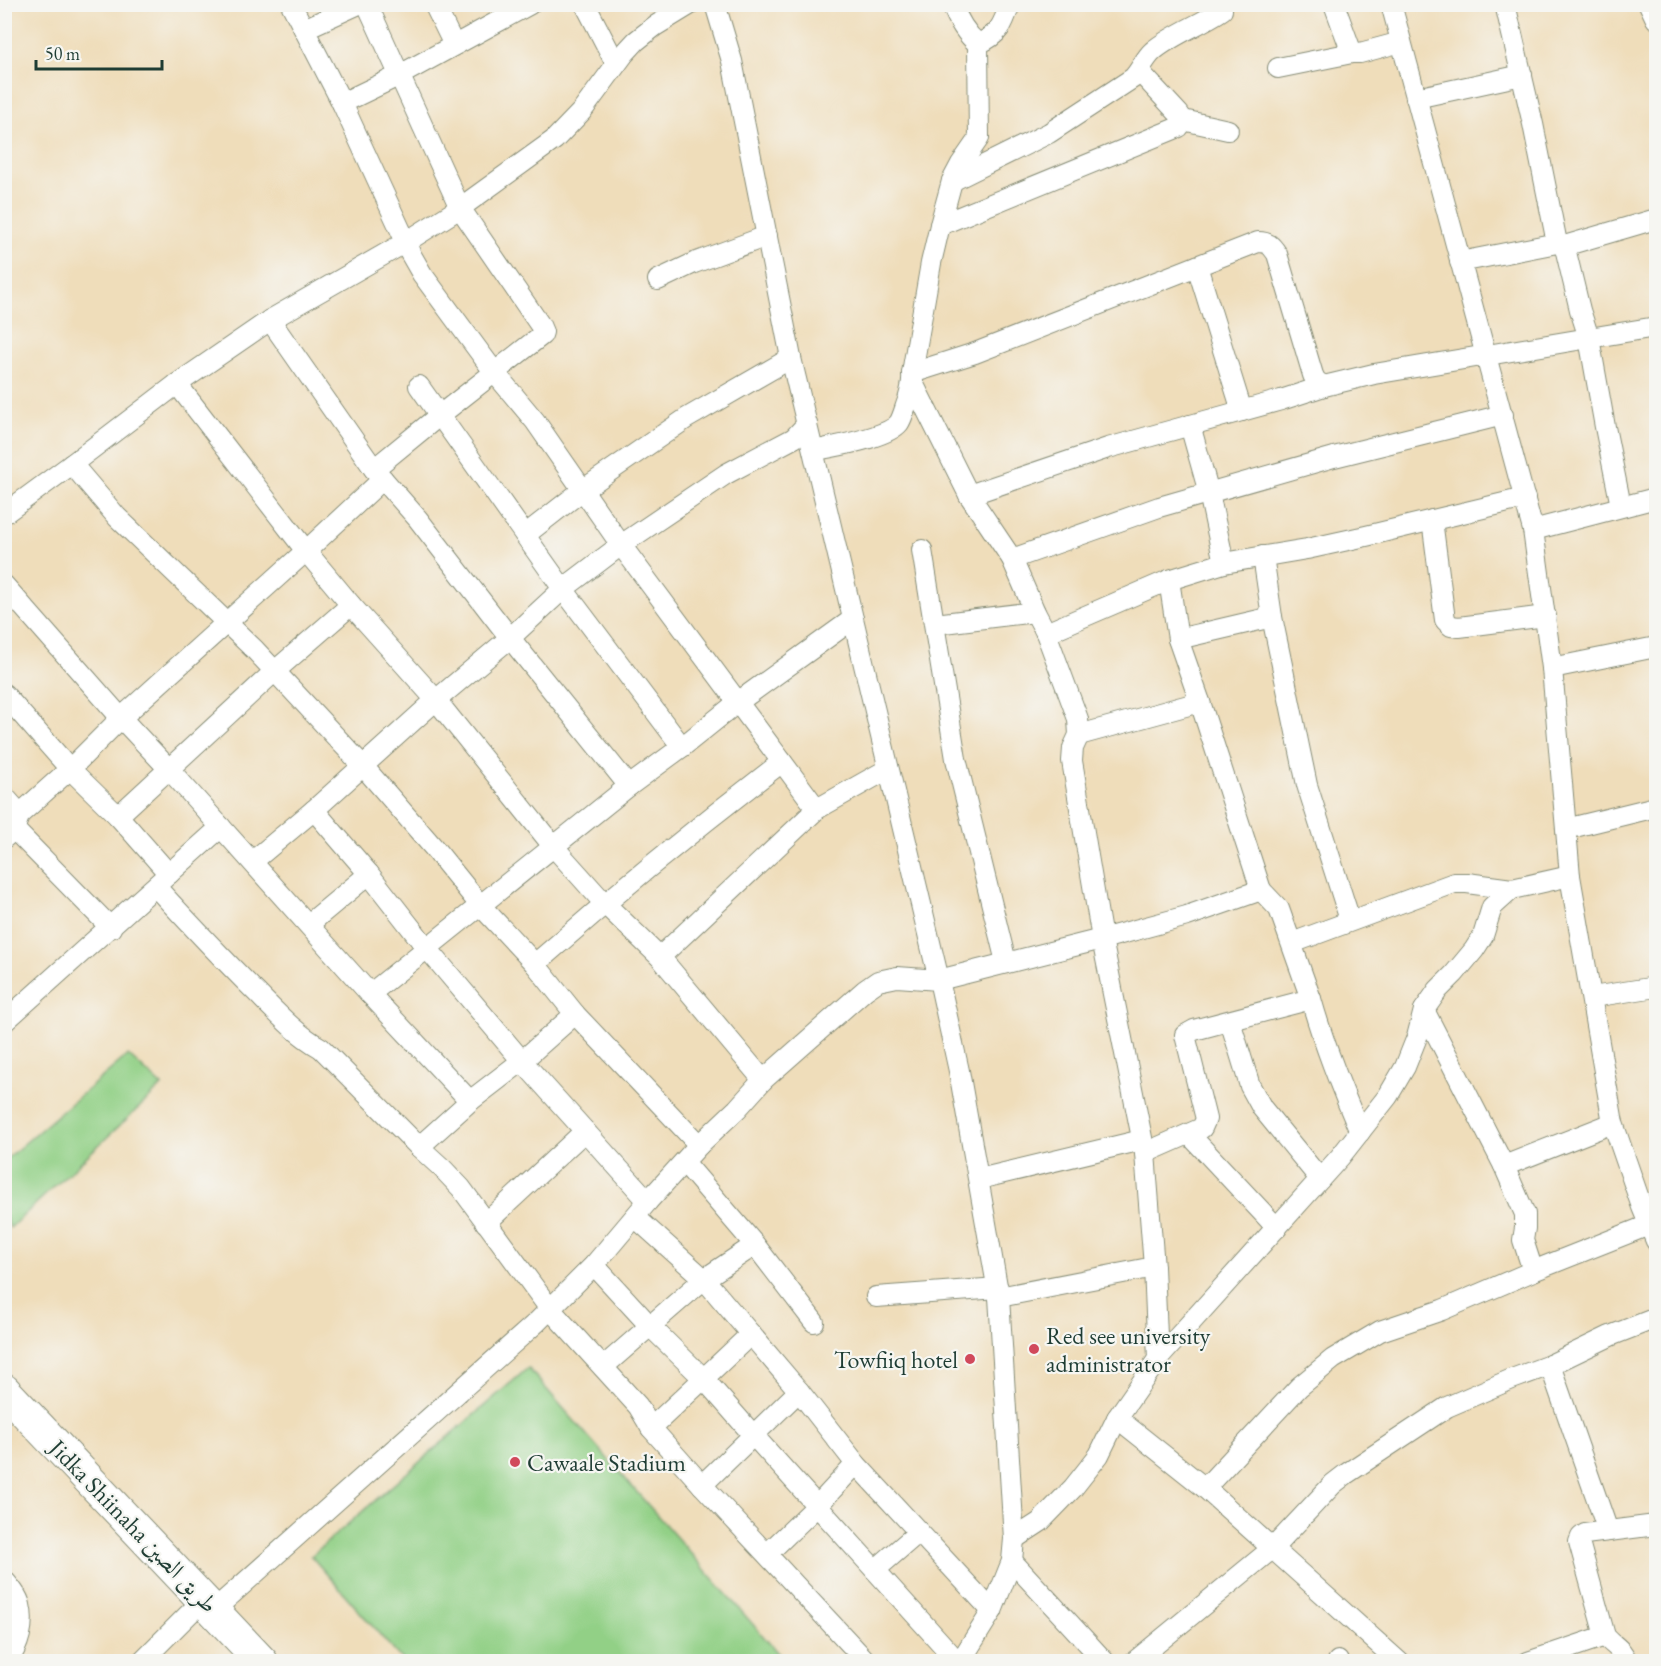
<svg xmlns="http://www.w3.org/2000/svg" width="1661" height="1666" viewBox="0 0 1661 1666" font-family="'EB Garamond',Amiri,serif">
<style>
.green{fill:#92d086;stroke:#58865d;stroke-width:1.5}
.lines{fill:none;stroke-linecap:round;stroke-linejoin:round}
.street-casing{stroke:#878d77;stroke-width:22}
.primary-casing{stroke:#878d77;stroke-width:34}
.street{stroke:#fff;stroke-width:20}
.primary{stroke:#fff;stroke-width:32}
.poi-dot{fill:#d1495b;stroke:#f6f6f2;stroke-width:2}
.labels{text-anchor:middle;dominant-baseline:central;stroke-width:4.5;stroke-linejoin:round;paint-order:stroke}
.poi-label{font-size:24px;fill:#1f3d34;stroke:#f6f6f2;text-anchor:start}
.street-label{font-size:24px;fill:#1f3d34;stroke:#f6f6f2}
</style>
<rect width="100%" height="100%" fill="#f6f6f2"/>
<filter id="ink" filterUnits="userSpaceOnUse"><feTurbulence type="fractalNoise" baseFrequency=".0167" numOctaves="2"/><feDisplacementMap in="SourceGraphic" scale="12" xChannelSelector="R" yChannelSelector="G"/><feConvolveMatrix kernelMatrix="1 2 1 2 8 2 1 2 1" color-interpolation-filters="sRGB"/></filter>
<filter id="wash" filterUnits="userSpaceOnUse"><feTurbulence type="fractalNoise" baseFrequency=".008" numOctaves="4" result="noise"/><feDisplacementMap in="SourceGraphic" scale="24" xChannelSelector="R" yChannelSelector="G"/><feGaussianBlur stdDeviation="1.35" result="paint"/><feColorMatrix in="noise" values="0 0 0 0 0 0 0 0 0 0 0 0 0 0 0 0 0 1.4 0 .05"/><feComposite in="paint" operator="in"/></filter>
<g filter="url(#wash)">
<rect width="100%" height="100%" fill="#efddba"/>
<g class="green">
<path d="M 128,1055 L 162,1086 L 10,1228 L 5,1216 L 5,1160 Z"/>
<path d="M 528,1368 L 785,1661 L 403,1661 L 311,1556 Z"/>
</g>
</g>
<g filter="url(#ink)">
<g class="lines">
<defs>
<g id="street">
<path d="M 291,4 L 342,103 L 406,242 L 410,253 L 422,274 L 495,373 L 535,421 L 621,545 L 817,809"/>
<path d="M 367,4 L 460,208 L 540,325 L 543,332 L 542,335 L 440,415 L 374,469"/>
<path d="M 434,4 L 454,45"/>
<path d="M 585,4 L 616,64"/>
<path d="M 715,4 L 732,61 L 791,358 L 939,980 L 959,1071 L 999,1297 L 1014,1539 L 1012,1561 L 992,1611 L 960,1662"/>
<path d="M 952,4 C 958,21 965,33 978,44"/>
<path d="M 1334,4 L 1352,53 L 1360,53 L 1401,42"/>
<path d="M 1391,4 L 1533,530 L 1552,668 L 1570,876 L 1613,1123 L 1642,1207 L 1656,1241"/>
<path d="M 1505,4 L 1533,124 L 1557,243"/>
<path d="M 1649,4 L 1656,19"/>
<path d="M 304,29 L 359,4"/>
<path d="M 1278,68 L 1352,53"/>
<path d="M 1416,98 L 1522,75"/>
<path d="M 342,103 L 400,75 L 530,4"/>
<path d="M 1183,120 L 1228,130"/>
<path d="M 952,181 L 1049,133 L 1133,78 C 1141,70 1144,59 1153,51 C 1173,34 1200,25 1222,10 L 1222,4"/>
<path d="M 940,225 L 1179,127 L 1183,120 L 1179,114 L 1140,72"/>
<path d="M 1564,246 L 1656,219"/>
<path d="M 1460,262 L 1557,243 C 1563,244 1564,247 1566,252 L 1580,310 L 1589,338 L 1656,327"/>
<path d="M 1197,266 L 1242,411"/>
<path d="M 658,280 L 694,263 L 767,236"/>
<path d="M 270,320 L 374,469 L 418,519 L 510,638 L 629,786"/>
<path d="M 912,373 L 975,353 L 1258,242 C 1268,242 1271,245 1277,254 L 1313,375 L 1316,381 L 1324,386 L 1374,374 L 1589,338 L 1605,427 L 1621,506"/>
<path d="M 913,383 L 969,495 L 1012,559 L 1035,612 L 1046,633 L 1078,719 L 1079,735 L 1073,748 L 1072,761 L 1102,939 L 1145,1153 L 1154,1267 L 1158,1359"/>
<path d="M 177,384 L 306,551 L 351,605 L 436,700 L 553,846 L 605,904 L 660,957 L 763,1080"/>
<path d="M 419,386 L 563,589 L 682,747"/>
<path d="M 1190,425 L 1209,493 L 1224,563"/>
<path d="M 814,451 C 834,446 887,438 899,423 C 903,417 905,407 908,400 C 911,390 913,383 912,373 L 931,263 L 940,225 L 952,181 L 961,164 L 979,138 L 978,44 C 999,35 1003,25 1010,4"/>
<path d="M 72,464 L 117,517 L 255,650 L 363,766 L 434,848 L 480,905 L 535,964 L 575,1014 L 699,1145"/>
<path d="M 969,495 L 1108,448 L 1281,400 L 1324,386"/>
<path d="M 4,514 L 72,464 L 177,384 L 270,320 L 406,242 L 460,208 L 554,140 L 582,111 L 624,54 L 636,41 L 655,26 L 691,4"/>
<path d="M 1432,520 L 1445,620 L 1451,626 L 1459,627 L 1546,616"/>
<path d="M 1533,530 L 1656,498"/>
<path d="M 525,535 L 584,489 L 687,418 L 791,358"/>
<path d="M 922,550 L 956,759 L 1006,962"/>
<path d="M 1263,556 L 1272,617 L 1307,785 L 1350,920"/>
<path d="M 1012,559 L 1159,507 L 1334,457 L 1503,415"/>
<path d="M 4,585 L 121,718 L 168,768 L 370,994 L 470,1101"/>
<path d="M 935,624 L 1035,612"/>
<path d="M 1046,633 L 1169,580 L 1224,563 L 1307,549 L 1366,536 L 1525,498"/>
<path d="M 1178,639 L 1272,617"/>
<path d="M 1552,668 L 1656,647"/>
<path d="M 4,694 L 70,769 L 118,816 L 169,874"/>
<path d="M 1079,735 L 1200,702"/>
<path d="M 4,796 L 20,814"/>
<path d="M 314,810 L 436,700 L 510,638 L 563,589 L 621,545 L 726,474 L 794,438 L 807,424"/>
<path d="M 118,816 L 275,671 L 351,605"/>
<path d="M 14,829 L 111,928"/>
<path d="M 1566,829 L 1656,807"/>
<path d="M 4,838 L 14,829 L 20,814 L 70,769 L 121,718 L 306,551 L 383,479"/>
<path d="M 253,861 L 314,810 L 369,874 L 426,947 L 522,1061 L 648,1201"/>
<path d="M 156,887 C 188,922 221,957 255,991 C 276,1012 295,1033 321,1048 L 419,1147 L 442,1168 L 461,1188 L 550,1309 L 638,1406 L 651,1428 L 702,1485 L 867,1662"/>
<path d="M 309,924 L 369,874"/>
<path d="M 1292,943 L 1454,883 L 1467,883 L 1512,889"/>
<path d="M 660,957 L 817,809 L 888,769"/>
<path d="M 535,964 C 615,894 697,827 782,762"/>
<path d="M 370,994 L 629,786 L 682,747 L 738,702 L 853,619"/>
<path d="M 1592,997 L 1656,987"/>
<path d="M 1311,999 C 1324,1045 1341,1088 1360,1132"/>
<path d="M 1424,1010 L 1504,1166 L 1525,1214 L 1525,1228 L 1523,1240 L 1533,1271"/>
<path d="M 1230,1021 L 1250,1086 L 1262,1108 L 1320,1179"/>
<path d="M 4,1022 L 221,827"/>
<path d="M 1189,1134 L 1277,1228"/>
<path d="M 419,1147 L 470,1101 L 522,1061 L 575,1014"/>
<path d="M 1145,1153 L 1202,1128 L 1206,1119 L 1185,1035 L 1194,1030 L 1311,999 L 1279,909 L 1261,890"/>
<path d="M 684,1162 L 755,1245 L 814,1322"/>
<path d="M 1504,1166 L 1613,1123"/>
<path d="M 979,1179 L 1142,1140"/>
<path d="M 635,1217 L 704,1279 L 799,1391 L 856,1464 L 992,1611"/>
<path d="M 486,1223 L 585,1131"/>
<path d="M 594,1265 L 650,1326 L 704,1379 L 754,1436 L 958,1662"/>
<path d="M 876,1297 L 998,1288"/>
<path d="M 999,1297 L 1154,1267"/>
<path d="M 1550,1365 L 1608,1531"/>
<path d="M 603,1367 L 704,1279 L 755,1245"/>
<path d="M 1117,1418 L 1205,1488 L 1399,1662"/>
<path d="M 651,1428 L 751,1334"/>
<path d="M 702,1485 L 799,1391"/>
<path d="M 1205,1488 L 1299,1387 L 1333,1359 L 1380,1331 L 1442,1310 L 1533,1271 L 1649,1225"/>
<path d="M 1014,1539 L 1040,1522 L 1073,1488 L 1099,1455 L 1117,1418 L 1158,1359 L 1340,1157 L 1388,1096 L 1405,1067 L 1417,1037 L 1424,1010 L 1438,990 L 1454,974 L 1474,950 L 1483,936 L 1492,907 L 1512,889 L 1570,876"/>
<path d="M 767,1554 L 817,1506 L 856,1464"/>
<path d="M 1012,1561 L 1105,1662"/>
<path d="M 875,1570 L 919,1532"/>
<path d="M 4,1580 C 10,1587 18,1596 20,1605 C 25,1625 19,1646 7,1662"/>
<path d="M 214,1610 L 537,1322 L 594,1265 L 648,1201 L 699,1145 L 737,1109 L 763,1080 L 865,990 L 878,981 L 897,977 L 939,980 L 1102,939 L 1187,916 L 1261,890 L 1200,702 L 1178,639 L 1169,580"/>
<path d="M 141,1662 L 203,1600"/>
<path d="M 1134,1662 L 1273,1548 L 1333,1484 L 1346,1474 L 1447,1407 L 1512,1379 L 1550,1365 L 1610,1336 L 1656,1318"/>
<path d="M 1338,1662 L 1338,1661"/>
<path d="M 1528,1662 L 1605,1636"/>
<path d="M 1627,1662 C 1623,1649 1613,1646 1605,1636 L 1579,1542 L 1581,1537 L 1585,1534 L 1656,1525"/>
</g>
<path id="primary" d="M 4,1390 L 262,1662"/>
</defs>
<use href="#street" class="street-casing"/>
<use href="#primary" class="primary-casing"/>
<use href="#street" class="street"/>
<use href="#primary" class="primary"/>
</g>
</g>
<g class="poi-dot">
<circle cx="1034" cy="1349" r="6"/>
<circle cx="970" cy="1359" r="6"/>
<circle cx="515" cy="1462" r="6"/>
</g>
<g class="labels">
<g class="poi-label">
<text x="1046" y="1335">Red see university<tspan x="1046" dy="28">administrator</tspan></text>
<text x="958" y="1359" text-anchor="end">Towfiiq hotel</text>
<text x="527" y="1462">Cawaale Stadium</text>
</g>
<g class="street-label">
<text transform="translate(134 1526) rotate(46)">Jidka Shiinaha طريق الصين</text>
</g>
</g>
<rect width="1661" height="1666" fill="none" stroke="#f6f6f2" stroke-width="24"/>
<path d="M36 60v9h126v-9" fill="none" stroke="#1f3d34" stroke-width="3"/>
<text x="45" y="60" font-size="18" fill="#1f3d34" stroke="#f6f6f2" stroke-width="4.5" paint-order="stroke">50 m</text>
</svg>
